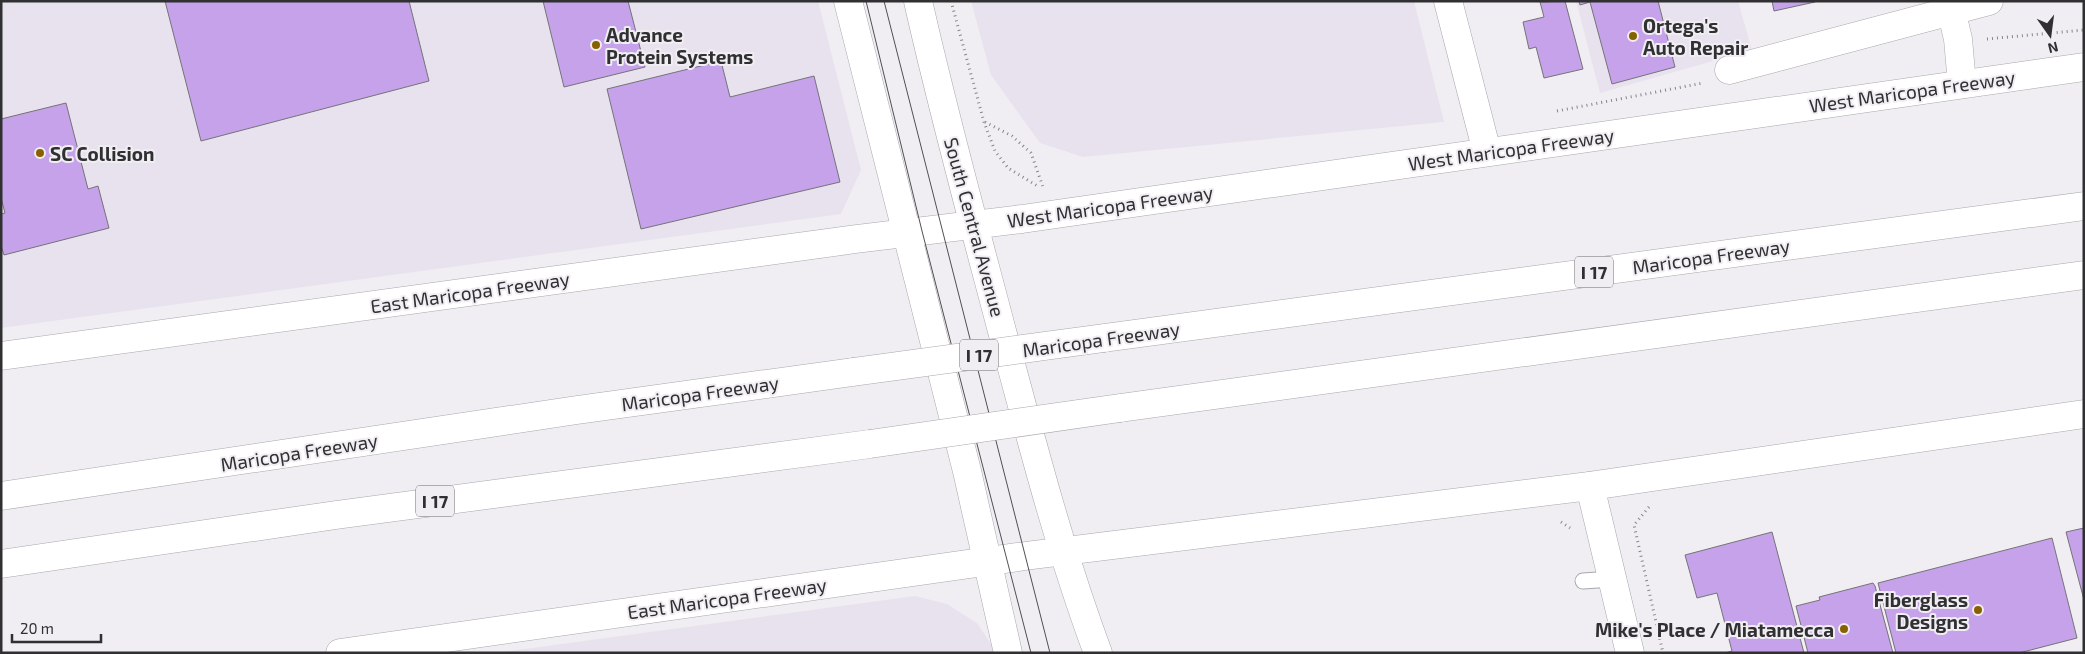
<svg xmlns="http://www.w3.org/2000/svg" width="2085" height="654" viewBox="0 0 2085 654" font-family="'Exo 2',sans-serif">
<style>
.built{fill:#e8e2ee}
.building{fill:#c5a2e9;stroke:#757378}
.lines{fill:none;stroke-linecap:round;stroke-linejoin:round}
.lane-casing{stroke:#a9a7ac;stroke-width:17}
.street-casing{stroke:#a9a7ac;stroke-width:29}
.secondary-casing{stroke:#a9a7ac;stroke-width:29}
.highway-casing{stroke:#a9a7ac;stroke-width:29}
.path{stroke:#878589;stroke-width:3;stroke-dasharray:1 4;stroke-linecap:butt}
.lane{stroke:#fff;stroke-width:15}
.street{stroke:#fff;stroke-width:28}
.secondary{stroke:#fff;stroke-width:28}
.highway{stroke:#fff;stroke-width:28}
.tram{stroke:#504f52;stroke-width:1}
.highway-bridge-casing{stroke:#a9a7ac;stroke-width:29;stroke-linecap:butt}
.highway-bridge{stroke:#fff;stroke-width:28}
.poi-dot{fill:#896000;stroke:#f0eef3;stroke-width:2}
.labels{text-anchor:middle;dominant-baseline:central;stroke-width:4;stroke-linejoin:round;paint-order:stroke}
.shield{fill:#f0eef3;stroke:#6a686b;stroke-width:1}
.shield-label{font-size:18px;font-weight:bold;fill:#302f31}
.poi-label{font-size:19px;font-weight:bold;fill:#302f31;stroke:#f0eef3;text-anchor:start}
.street-label{font-size:19px;fill:#302f31;stroke:#f0eef3}
</style>
<rect width="100%" height="100%" fill="#f0eef3"/>
<g class="built">
<path d="M 1,1 L 818,1 L 861,170 L 841,214 L 1,328 Z"/>
<path d="M 971,1 L 1414,1 L 1444,122 L 1083,157 L 1040,143 L 991,75 Z"/>
<path d="M 1576,1 L 1738,1 L 1752,50 L 1600,93 Z"/>
<path d="M 915,596 L 947,604 L 977,623 L 997,653 L 495,653 Z"/>
</g>
<g class="building">
<path d="M 165,1 L 409,1 L 429,81 L 201,141 Z"/>
<path d="M 543,1 L 628,1 L 645,67 L 564,87 Z"/>
<path d="M 1565,1 L 1583,69 L 1544,78 L 1536,47 L 1529,49 L 1523,22 L 1544,17 L 1540,2 Z"/>
<path d="M 1579,1 L 1658,1 L 1675,67 L 1612,84 L 1590,2 L 1580,5 Z"/>
<path d="M 1772,1 L 1815,1 L 1815,2 L 1774,11 Z"/>
<path d="M 721,61 L 730,97 L 814,76 L 840,182 L 641,229 L 607,89 Z"/>
<path d="M 66,103 L 88,189 L 98,186 L 109,228 L 4,255 L 1,246 L 1,214 L 5,213 L 1,198 L 1,119 Z"/>
<path d="M 2084,528 L 2084,600 L 2066,532 Z"/>
<path d="M 1772,532 L 1804,653 L 1725,653 L 1732,651 L 1717,593 L 1697,598 L 1685,555 Z"/>
<path d="M 2052,538 L 2077,638 L 2019,653 L 1896,653 L 1878,583 Z"/>
<path d="M 1873,583 L 1875,586 L 1893,653 L 1808,653 L 1796,606 L 1820,600 L 1819,597 Z"/>
</g>
<g class="lines">
<defs>
<path id="lane" d="M 1583,581 L 1612,579"/>
<g id="street">
<path d="M 1448,1 L 1487,152"/>
<path d="M 1949,1 L 1958,39 L 1962,84"/>
<path d="M 1729,70 L 1989,1"/>
<path d="M 1590,486 L 1630,653"/>
</g>
<g id="secondary">
<path d="M 848,1 L 967,471 L 1008,653"/>
<path d="M 918,1 C 943,112 973,221 1002,331 C 1031,439 1059,548 1098,653"/>
<path d="M 1,356 L 856,239 L 1022,219 L 2084,67"/>
<path d="M 340,653 L 1025,556 L 1590,486 L 2084,414"/>
</g>
<g id="highway">
<path d="M 1104,338 L 2084,206"/>
<path d="M 1120,408 L 2084,275"/>
<path d="M 1,496 L 577,410 L 853,372"/>
<path d="M 1,564 L 336,515 L 870,444"/>
</g>
</defs>
<use href="#lane" class="lane-casing"/>
<use href="#street" class="street-casing"/>
<use href="#secondary" class="secondary-casing"/>
<use href="#highway" class="highway-casing"/>
<g class="path">
<path d="M 951,1 L 984,122 L 995,151 L 1008,168 L 1039,187"/>
<path d="M 1987,39 L 2084,30"/>
<path d="M 1557,111 L 1703,83"/>
<path d="M 985,122 L 1012,136 L 1031,153 L 1043,187"/>
<path d="M 1649,507 L 1634,525 L 1663,653"/>
<path d="M 1561,522 L 1570,528"/>
</g>
<use href="#lane" class="lane"/>
<use href="#street" class="street"/>
<use href="#secondary" class="secondary"/>
<use href="#highway" class="highway"/>
<g class="tram">
<path d="M 866,1 L 922,231 L 1031,653"/>
<path d="M 884,1 L 1050,653"/>
</g>
<defs>
<g id="highway-bridge">
<path d="M 853,372 L 1104,338"/>
<path d="M 870,444 L 1120,408"/>
</g>
</defs>
<use href="#highway-bridge" class="highway-bridge-casing"/>
<use href="#highway-bridge" class="highway-bridge"/>
</g>
<g class="poi-dot">
<circle cx="1633" cy="36" r="5"/>
<circle cx="596" cy="45" r="5"/>
<circle cx="40" cy="153" r="5"/>
<circle cx="1978" cy="610" r="5"/>
<circle cx="1844" cy="629" r="5"/>
</g>
<g class="labels">
<g class="shield">
<rect x="1575" y="256.5" width="38" height="31" rx="4"/>
<rect x="960" y="339.5" width="38" height="31" rx="4"/>
<rect x="416" y="485.5" width="38" height="31" rx="4"/>
</g>
<g class="shield-label">
<text x="1594" y="272">I 17</text>
<text x="979" y="355">I 17</text>
<text x="435" y="501">I 17</text>
</g>
<g class="poi-label">
<text x="1643" y="25">Ortega's<tspan x="1643" dy="22">Auto Repair</tspan></text>
<text x="606" y="34">Advance<tspan x="606" dy="22">Protein Systems</tspan></text>
<text x="50" y="153">SC Collision</text>
<text x="1968" y="599" text-anchor="end">Fiberglass<tspan x="1968" dy="22">Designs</tspan></text>
<text x="1834" y="629" text-anchor="end">Mike's Place / Miatamecca</text>
</g>
<g class="street-label">
<text transform="translate(1912 91) rotate(-8)">West Maricopa Freeway</text>
<text transform="translate(1511 149) rotate(-8)">West Maricopa Freeway</text>
<text transform="translate(1110 206) rotate(-8)">West Maricopa Freeway</text>
<text transform="translate(975 227) rotate(75)">South Central Avenue</text>
<text transform="translate(1711 256) rotate(-8)">Maricopa Freeway</text>
<text transform="translate(470 292) rotate(-8)">East Maricopa Freeway</text>
<text transform="translate(1101 339) rotate(-8)">Maricopa Freeway</text>
<text transform="translate(700 393) rotate(-8)">Maricopa Freeway</text>
<text transform="translate(299 452) rotate(-9)">Maricopa Freeway</text>
<text transform="translate(727 598) rotate(-8)">East Maricopa Freeway</text>
</g>
</g>
<rect width="2085" height="654" fill="none" stroke="#302f31" stroke-width="5"/>
<g transform="translate(2050 35) rotate(166)" stroke="#f0eef3" stroke-width="4" paint-order="stroke">
<path d="M0-4L9 19L0 12L-9 19Z" fill="#302f31"/>
<text y="-8" font-size="14" font-weight="bold" text-anchor="middle" fill="#302f31">N</text>
</g>
<path d="M12 634v8h89v-8" fill="none" stroke="#302f31" stroke-width="2.5"/>
<text x="20" y="634" font-size="15" fill="#302f31" stroke="#f0eef3" stroke-width="4" paint-order="stroke">20 m</text>
</svg>
